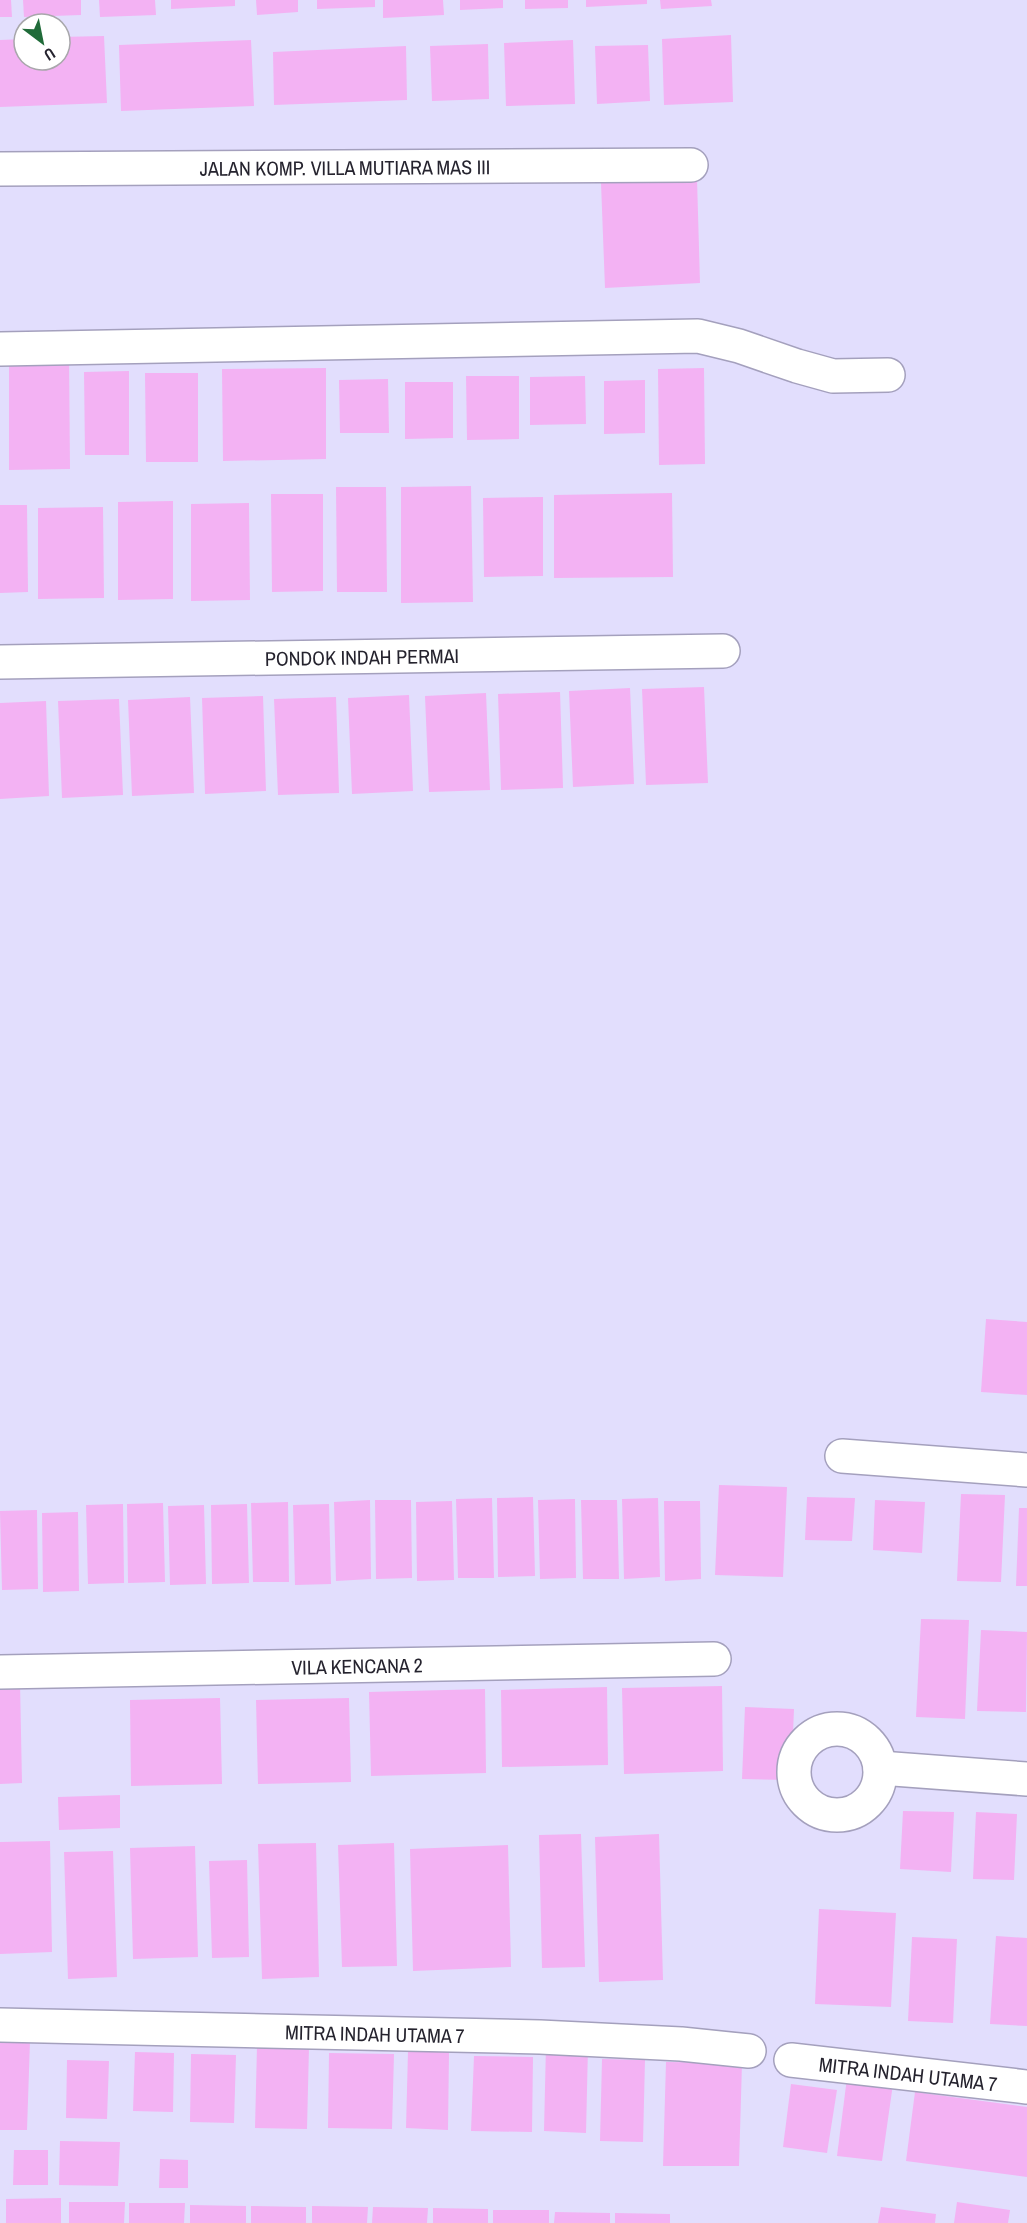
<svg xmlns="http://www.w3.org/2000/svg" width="1027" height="2223" viewBox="0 0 1027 2223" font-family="'Archivo Narrow',sans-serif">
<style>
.building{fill:#f3b2f3}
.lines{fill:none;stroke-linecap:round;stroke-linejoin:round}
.minor-casing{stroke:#a4a0bd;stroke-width:36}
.minor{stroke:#fff;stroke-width:33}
.labels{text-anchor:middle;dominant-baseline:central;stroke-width:6;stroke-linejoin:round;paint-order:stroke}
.street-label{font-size:20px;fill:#25232e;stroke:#fff}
</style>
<rect width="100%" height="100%" fill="#e2defd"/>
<g class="building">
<path d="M 0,0 L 11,0 L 12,17 L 0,17 Z"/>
<path d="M 23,0 L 81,0 L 81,15 L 24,17 Z"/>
<path d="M 99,0 L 155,0 L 156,15 L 100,17 Z"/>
<path d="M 171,0 L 235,0 L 235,6 L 171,9 Z"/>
<path d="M 256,0 L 298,0 L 298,12 L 257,15 Z"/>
<path d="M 317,0 L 375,0 L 375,7 L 317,9 Z"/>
<path d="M 383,0 L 443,0 L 444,15 L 383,18 Z"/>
<path d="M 460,0 L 503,0 L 503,8 L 460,10 Z"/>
<path d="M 525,0 L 568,0 L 568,8 L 525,9 Z"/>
<path d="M 586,0 L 647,0 L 647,4 L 586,7 Z"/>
<path d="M 660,0 L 711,0 L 712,6 L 661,9 Z"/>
<path d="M 731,35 L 733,102 L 664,105 L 662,39 Z"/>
<path d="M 104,36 L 107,103 L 0,107 L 0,40 L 24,39 L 24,60 L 60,60 L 60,37 Z"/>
<path d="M 251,40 L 254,106 L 121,111 L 119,45 Z"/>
<path d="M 573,40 L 575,104 L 506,106 L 504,43 Z"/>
<path d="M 488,44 L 489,99 L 432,101 L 430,46 Z"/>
<path d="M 648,45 L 650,101 L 597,104 L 595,46 Z"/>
<path d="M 406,46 L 407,100 L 274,105 L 273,52 Z"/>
<path d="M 697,179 L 700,283 L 605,288 L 601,183 Z"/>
<path d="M 69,353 L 70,469 L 9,470 L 9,354 Z"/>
<path d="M 326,368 L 326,459 L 223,461 L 222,369 Z"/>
<path d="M 704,368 L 705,464 L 659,465 L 658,369 Z"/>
<path d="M 129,371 L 129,455 L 85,455 L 84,372 Z"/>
<path d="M 145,373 L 198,373 L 198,462 L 146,462 Z"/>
<path d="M 466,376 L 519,376 L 519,439 L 467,440 Z"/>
<path d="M 585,376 L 586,424 L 530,425 L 530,377 Z"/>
<path d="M 388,379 L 389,433 L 340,433 L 339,380 Z"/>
<path d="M 645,380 L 645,433 L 604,434 L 604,381 Z"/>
<path d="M 405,382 L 453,382 L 453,438 L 405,439 Z"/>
<path d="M 471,486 L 473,602 L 401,603 L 401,487 Z"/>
<path d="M 336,487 L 386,487 L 387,592 L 337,592 Z"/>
<path d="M 672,493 L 673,577 L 554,578 L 554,495 Z"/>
<path d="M 271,494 L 323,494 L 323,591 L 272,592 Z"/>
<path d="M 543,497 L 543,576 L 484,577 L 483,498 Z"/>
<path d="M 173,501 L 173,599 L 118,600 L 118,502 Z"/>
<path d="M 249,503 L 250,600 L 191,601 L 191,504 Z"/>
<path d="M 0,505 L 27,505 L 28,592 L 0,593 Z"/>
<path d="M 103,507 L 104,598 L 38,599 L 38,508 Z"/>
<path d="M 704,687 L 708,783 L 646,785 L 642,689 Z"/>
<path d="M 630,688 L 634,784 L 573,787 L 569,691 Z"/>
<path d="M 560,692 L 563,788 L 501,790 L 498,694 Z"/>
<path d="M 486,693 L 490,790 L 429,792 L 425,696 Z"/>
<path d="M 409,695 L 413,791 L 352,794 L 348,698 Z"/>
<path d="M 263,696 L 266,791 L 205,794 L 202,698 Z"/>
<path d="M 190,697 L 194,793 L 132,796 L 128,700 Z"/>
<path d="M 336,697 L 339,793 L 278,795 L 274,699 Z"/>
<path d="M 119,699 L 123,795 L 62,798 L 58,701 Z"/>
<path d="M 46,701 L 49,796 L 0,799 L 0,703 Z"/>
<path d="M 986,1319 L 1027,1322 L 1027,1395 L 981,1392 Z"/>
<path d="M 719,1485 L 787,1487 L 783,1577 L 715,1575 Z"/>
<path d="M 961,1494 L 1005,1495 L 1001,1582 L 957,1581 Z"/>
<path d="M 533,1497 L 535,1576 L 498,1577 L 497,1498 Z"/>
<path d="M 807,1497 L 855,1498 L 852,1541 L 805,1540 Z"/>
<path d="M 492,1498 L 494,1578 L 458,1578 L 456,1499 Z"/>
<path d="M 658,1498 L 660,1577 L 624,1579 L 622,1499 Z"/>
<path d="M 575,1499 L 576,1578 L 540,1579 L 538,1500 Z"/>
<path d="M 370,1500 L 371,1579 L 336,1581 L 334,1502 Z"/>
<path d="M 375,1500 L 411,1500 L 412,1578 L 376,1579 Z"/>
<path d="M 581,1500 L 617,1500 L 619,1579 L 583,1579 Z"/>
<path d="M 875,1500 L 925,1502 L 922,1553 L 873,1550 Z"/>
<path d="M 452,1501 L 454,1580 L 417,1581 L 416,1502 Z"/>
<path d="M 664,1501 L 700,1501 L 701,1579 L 665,1581 Z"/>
<path d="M 288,1502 L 289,1582 L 253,1582 L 251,1503 Z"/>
<path d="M 163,1503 L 165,1582 L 128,1583 L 127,1504 Z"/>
<path d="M 123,1504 L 124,1583 L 88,1584 L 86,1505 Z"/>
<path d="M 247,1504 L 249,1583 L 212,1584 L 211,1505 Z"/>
<path d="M 329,1504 L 331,1584 L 295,1585 L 293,1505 Z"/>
<path d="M 204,1505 L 206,1584 L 170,1585 L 168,1506 Z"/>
<path d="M 1019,1508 L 1027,1508 L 1027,1586 L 1016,1586 Z"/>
<path d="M 37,1510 L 38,1589 L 2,1590 L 0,1511 Z"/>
<path d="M 78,1512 L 79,1591 L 43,1592 L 42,1513 Z"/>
<path d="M 921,1619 L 969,1620 L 965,1719 L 916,1717 Z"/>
<path d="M 981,1630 L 1027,1632 L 1026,1712 L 977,1711 Z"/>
<path d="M 20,1683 L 22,1783 L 0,1784 L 0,1684 Z"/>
<path d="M 722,1686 L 723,1771 L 624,1774 L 622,1688 Z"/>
<path d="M 607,1687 L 608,1765 L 502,1767 L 501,1690 Z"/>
<path d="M 485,1689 L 486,1773 L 371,1776 L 369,1692 Z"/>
<path d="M 220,1698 L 222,1784 L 131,1786 L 130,1700 Z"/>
<path d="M 349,1698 L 351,1782 L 258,1784 L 256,1700 Z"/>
<path d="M 745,1707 L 794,1709 L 791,1780 L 742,1779 Z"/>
<path d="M 120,1795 L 120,1828 L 59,1830 L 58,1797 Z"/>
<path d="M 903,1811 L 954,1812 L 951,1872 L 900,1869 Z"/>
<path d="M 976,1812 L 1017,1814 L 1014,1880 L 973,1879 Z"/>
<path d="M 581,1834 L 585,1967 L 542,1968 L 539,1835 Z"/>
<path d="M 659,1834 L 663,1980 L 599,1982 L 595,1837 Z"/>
<path d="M 50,1841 L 52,1952 L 0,1954 L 0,1842 Z"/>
<path d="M 316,1843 L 319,1977 L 262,1979 L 258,1844 Z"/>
<path d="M 394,1843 L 397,1966 L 342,1967 L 338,1845 Z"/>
<path d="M 508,1845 L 511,1967 L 413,1971 L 410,1849 Z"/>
<path d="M 195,1846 L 198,1957 L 133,1959 L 130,1848 Z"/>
<path d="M 113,1851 L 117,1977 L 68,1979 L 64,1852 Z"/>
<path d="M 247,1860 L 249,1957 L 212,1958 L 209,1861 Z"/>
<path d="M 819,1909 L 896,1913 L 891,2007 L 815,2004 Z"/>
<path d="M 996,1936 L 1027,1938 L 1027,2026 L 990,2024 Z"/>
<path d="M 912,1937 L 957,1939 L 953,2023 L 908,2021 Z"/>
<path d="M 0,2041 L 30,2041 L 27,2130 L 0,2130 Z"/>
<path d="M 546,2045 L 588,2047 L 586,2133 L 544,2131 Z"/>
<path d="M 257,2046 L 309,2047 L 307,2129 L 255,2128 Z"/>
<path d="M 408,2051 L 449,2052 L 448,2130 L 406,2128 Z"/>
<path d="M 135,2052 L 174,2053 L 173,2112 L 133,2111 Z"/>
<path d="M 329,2053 L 394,2054 L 392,2129 L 328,2128 Z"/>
<path d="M 191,2054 L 236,2055 L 234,2123 L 190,2122 Z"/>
<path d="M 474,2056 L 533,2057 L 532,2132 L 471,2131 Z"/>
<path d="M 602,2059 L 645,2060 L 643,2142 L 600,2141 Z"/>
<path d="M 67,2060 L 109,2061 L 107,2119 L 66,2118 Z"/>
<path d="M 666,2062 L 742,2063 L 739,2166 L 663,2166 Z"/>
<path d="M 847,2078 L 893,2084 L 882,2161 L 837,2156 Z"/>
<path d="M 791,2084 L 837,2090 L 827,2153 L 783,2147 Z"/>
<path d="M 915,2092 L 1027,2107 L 1027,2177 L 906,2161 Z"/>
<path d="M 60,2141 L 120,2142 L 118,2186 L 59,2185 Z"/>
<path d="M 14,2150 L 48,2150 L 48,2185 L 13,2185 Z"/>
<path d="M 160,2159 L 188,2160 L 188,2188 L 159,2188 Z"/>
<path d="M 61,2198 L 61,2223 L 6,2223 L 6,2199 Z"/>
<path d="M 69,2202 L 125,2202 L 124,2223 L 69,2223 Z"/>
<path d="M 957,2202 L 1010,2210 L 1008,2223 L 954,2223 Z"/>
<path d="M 129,2203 L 185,2203 L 184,2223 L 129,2223 Z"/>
<path d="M 190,2205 L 246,2206 L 246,2223 L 190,2223 Z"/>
<path d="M 251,2206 L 306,2207 L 306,2223 L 251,2223 Z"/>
<path d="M 312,2206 L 368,2207 L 367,2223 L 312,2223 Z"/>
<path d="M 373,2207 L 428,2208 L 427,2223 L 372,2223 Z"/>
<path d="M 881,2207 L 936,2214 L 935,2223 L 878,2223 Z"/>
<path d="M 433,2208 L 488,2209 L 488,2223 L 433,2223 Z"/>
<rect x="493" y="2210" width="56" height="13"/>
<path d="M 555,2212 L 610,2213 L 610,2223 L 554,2223 Z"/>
<path d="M 615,2213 L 670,2214 L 670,2223 L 615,2223 Z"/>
</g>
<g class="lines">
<defs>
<g id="minor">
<path id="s1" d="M 0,169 L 691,165"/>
<path d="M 0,349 L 698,336 L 739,346 L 797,366 L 833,376 L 888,375"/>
<path id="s2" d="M 0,662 L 723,651"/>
<path d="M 842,1456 L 1027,1470"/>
<path id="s3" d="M 0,1672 L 714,1659"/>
<circle cx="837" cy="1772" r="43"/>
<path d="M 880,1768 L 1027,1779"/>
<path id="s4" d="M 0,2025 L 540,2037 L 681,2044 L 749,2051"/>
<path id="s5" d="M 791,2060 L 1027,2087"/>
</g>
</defs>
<use href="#minor" class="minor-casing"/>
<use href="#minor" class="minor"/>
</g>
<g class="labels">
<g class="street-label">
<text stroke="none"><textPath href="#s1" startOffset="345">JALAN KOMP. VILLA MUTIARA MAS III</textPath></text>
<text stroke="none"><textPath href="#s2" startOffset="362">PONDOK INDAH PERMAI</textPath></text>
<text stroke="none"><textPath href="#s3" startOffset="357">VILA KENCANA 2</textPath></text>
<text stroke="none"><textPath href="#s4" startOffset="375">MITRA INDAH UTAMA 7</textPath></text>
<text stroke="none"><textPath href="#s5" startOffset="118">MITRA INDAH UTAMA 7</textPath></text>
</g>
</g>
<g transform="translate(42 42) rotate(148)"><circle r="28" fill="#ffffff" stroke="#a8a7ab" stroke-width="1.5"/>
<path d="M0-4.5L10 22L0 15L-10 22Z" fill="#206b39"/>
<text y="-9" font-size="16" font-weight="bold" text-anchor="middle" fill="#25232e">U</text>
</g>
</svg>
